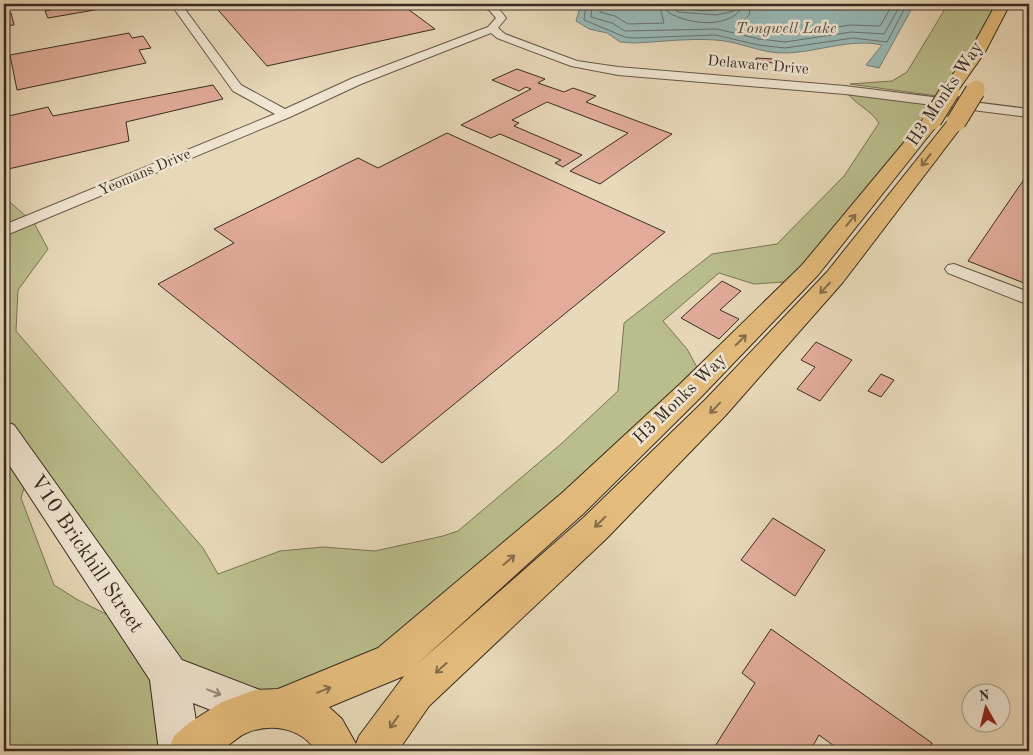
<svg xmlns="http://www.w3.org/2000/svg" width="1033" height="755" viewBox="0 0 1033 755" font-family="'Old Standard TT',serif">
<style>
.green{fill:#babe8c;stroke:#787557;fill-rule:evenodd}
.water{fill:#99b9b7;stroke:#72817b}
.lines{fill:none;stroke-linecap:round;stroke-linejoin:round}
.shore{stroke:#68726c;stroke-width:1}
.building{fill:#e2ac99;stroke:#372c22}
.street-casing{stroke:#635748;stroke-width:2}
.secondary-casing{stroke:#372c22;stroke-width:2}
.primary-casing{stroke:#372c22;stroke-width:2}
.street{fill:#f0e6d2;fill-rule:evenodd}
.secondary{fill:#f0e6d2;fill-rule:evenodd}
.primary{fill:#e4bc7c;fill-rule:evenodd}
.primary-bridge-far1-casing{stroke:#372c22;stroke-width:16;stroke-linecap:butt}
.primary-bridge-casing{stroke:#372c22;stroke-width:21;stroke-linecap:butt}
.primary-bridge-far1{stroke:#e4bc7c;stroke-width:15}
.primary-bridge{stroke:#e4bc7c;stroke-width:19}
.oneway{stroke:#856d4a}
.oneway2{stroke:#94897a}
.labels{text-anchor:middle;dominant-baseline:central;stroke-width:5;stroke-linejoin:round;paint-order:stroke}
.far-street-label{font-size:15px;fill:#372c22;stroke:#f0e6d2}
.far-water-label{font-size:16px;font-style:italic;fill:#504f47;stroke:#f0e6d2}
.street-label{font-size:18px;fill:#372c22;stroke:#f0e6d2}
.near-street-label{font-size:21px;fill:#372c22;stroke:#f0e6d2}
</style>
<rect width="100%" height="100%" fill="#e8d9b9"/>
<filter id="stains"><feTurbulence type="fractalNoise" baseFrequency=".004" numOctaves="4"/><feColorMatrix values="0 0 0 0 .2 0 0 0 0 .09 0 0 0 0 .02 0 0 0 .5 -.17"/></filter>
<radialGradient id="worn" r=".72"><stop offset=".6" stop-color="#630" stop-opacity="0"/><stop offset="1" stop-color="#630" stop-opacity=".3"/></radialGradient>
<g class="green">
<path d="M 674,4 L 736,4 C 720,13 690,13 674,4 Z"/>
<path d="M 948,4 L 1003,4 L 977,52 L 944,97 L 850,84 L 892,81 L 907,72 Z"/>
<path d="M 845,90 L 943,102 L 799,281 L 754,284 L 719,273 L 663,321 L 687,349 L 703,378 L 472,592 L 279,708 L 170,674 L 180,751 L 4,751 L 4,197 L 34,223 L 48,249 L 18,290 L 16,331 L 203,548 L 218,574 L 280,551 L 323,547 L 375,551 L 443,536 L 458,531 L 561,444 L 618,391 L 624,323 L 712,254 L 777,244 L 844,176 L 879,123 C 870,109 854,104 845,90 ZM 29,471 L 138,630 L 78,600 L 54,585 L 21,498 Z"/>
</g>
<path class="water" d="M 581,4 L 674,4 C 690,13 720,13 736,4 L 912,4 L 910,12 L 879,68 L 866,65 L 882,45 C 851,38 818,52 786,53 C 762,54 739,41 715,40 C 688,38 660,42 634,43 L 620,42 L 607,33 L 589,29 L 576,21 Z"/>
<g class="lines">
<g class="shore">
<path d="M 586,4 L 584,20 L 625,37 L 634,38 L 716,35 L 758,45 L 785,48 L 853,38 L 887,42 L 907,4"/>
<path d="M 592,4 L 591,17 L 612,23 L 625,31 L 717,29 L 759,39 L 785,42 L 851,32 L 884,34 L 901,4"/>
<path d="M 600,4 L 600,12 L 615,16 L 628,24 L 664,23 L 659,4"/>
<path d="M 666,4 L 668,12 C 688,25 733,30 744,4"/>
<path d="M 673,4 L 674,9 L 678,12 L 717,15 L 734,11 L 737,4"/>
<path d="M 751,4 L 749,15 L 741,23 L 741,26 L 785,35 L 850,25 L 880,26 L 893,4"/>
</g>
</g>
<g class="building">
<path d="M 73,4 L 110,4 L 112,7 L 48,18 L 45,11 L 51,10 L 50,8 Z"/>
<path d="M 213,4 L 401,4 L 435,29 L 267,66 Z"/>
<path d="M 11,13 L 14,25 L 4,26 L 4,14 Z"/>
<path d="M 129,33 L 132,38 L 143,36 L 151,48 L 139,50 L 146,63 L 17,90 L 10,55 Z"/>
<path d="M 756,58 L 774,59 L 774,63 L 756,61 Z"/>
<path d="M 517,69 L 545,79 L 538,83 L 564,92 L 573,88 L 596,96 L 586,102 L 672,134 L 600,184 L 570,171 L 628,133 L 547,102 L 512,120 L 519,123 L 514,126 L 582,155 L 563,167 L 555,163 L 561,160 L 500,134 L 491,138 L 461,125 L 531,89 L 526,87 L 519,91 L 492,80 Z"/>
<path d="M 213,85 L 223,99 L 126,122 L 129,141 L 4,170 L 4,117 L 48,107 L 53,116 Z"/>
<path d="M 447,133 L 665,232 L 382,463 L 158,284 L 234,243 L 214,229 L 358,158 L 378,168 Z"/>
<path d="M 1027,175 L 1029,176 L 1029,285 L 968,261 Z"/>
<path d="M 722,281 L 741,291 L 720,310 L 739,319 L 719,339 L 681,318 Z"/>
<path d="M 816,342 L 852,360 L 820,401 L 797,389 L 815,367 L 801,360 Z"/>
<path d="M 881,374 L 894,380 L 881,397 L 868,391 Z"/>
<path d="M 773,518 L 825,550 L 795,596 L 741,560 Z"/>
<path d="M 771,629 L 932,743 L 929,751 L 841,751 L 819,735 L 810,751 L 712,751 L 755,683 L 742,673 Z"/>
</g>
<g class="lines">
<defs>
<g id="street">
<path d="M 479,4 C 493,3 498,7 506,18 L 498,28 L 505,34 L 577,61 L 618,67 L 845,86 L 1029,109 L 1029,117 L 845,94 L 618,75 L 571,66 L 497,38 L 491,33 L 361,84 L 290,117 L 4,236 L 4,225 L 275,114 L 233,91 L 175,10 L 176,8 L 184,8 L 241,85 L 285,109 L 353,78 L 488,27 L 496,18 L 490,11 Z"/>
<path d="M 954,264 L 1029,292 L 1029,305 L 948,273 L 945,269 L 948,265 Z"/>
</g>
<path id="secondary" d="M 4,421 L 14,425 L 182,660 L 273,695 L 279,709 L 273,723 L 259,729 L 193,703 L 201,751 L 159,751 L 150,680 L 4,457 Z"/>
<g id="primary">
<path d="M 996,4 L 1010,4 L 985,52 L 959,89 L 947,89 L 945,85 L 970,51 Z"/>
<path d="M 932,115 L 938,116 L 941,120 L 938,124 L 818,275 L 700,398 L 584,513 L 416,665 L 583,518 L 705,400 L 827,272 L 950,118 L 956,117 L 962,118 L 965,122 L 962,126 L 843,282 L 725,416 L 607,538 L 429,706 L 398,751 L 316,751 C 301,727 269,722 244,734 C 236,738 227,748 218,751 C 210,754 179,751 168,751 L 174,736 L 189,723 L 222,702 L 255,690 L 278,689 L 378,648 L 562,493 L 680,384 L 802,265 L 926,116 ZM 404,676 L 359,736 L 356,744 L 342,719 L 329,707 Z"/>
</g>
</defs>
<use href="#street" class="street-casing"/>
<use href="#secondary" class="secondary-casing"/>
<use href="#primary" class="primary-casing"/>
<use href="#street" class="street"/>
<use href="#secondary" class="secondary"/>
<use href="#primary" class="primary"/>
<defs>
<g id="primary-bridge-far1">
<path d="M 949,92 L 953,85"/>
<path d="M 975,92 L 977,88"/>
</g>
<g id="primary-bridge">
<path d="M 932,120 L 950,91"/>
<path d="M 956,122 L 975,91"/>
</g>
</defs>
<use href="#primary-bridge-far1" class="primary-bridge-far1-casing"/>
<use href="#primary-bridge" class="primary-bridge-casing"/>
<use href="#primary-bridge-far1" class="primary-bridge-far1"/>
<use href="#primary-bridge" class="primary-bridge"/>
</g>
<defs><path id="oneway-shaft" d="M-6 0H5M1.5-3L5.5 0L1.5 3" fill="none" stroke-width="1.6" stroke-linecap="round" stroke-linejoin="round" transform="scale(1.25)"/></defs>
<g class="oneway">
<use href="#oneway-shaft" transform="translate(926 160) rotate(128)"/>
<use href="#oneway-shaft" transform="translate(851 220) rotate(-51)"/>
<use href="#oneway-shaft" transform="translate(825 288) rotate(133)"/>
<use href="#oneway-shaft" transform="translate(741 340) rotate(-45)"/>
<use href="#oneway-shaft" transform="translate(715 408) rotate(134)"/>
<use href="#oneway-shaft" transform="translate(600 522) rotate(135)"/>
<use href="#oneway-shaft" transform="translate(509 560) rotate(-41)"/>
<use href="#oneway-shaft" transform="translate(441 668) rotate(138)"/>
<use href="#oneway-shaft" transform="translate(324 690) rotate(-22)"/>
<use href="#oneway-shaft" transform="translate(394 722) rotate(125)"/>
</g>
<use class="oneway2" href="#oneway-shaft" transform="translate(214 692) rotate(21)"/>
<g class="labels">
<g class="far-street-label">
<text transform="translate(758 66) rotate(5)">Delaware Drive</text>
<text transform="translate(145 173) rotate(-23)">Yeomans Drive</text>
</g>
<g class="far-water-label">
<text x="786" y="29">Tongwell Lake</text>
</g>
<g class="street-label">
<text transform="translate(945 94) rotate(-56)">H3 Monks Way</text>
<text transform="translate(680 399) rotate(-44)">H3 Monks Way</text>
</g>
<g class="near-street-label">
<text transform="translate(86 554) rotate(56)">V10 Brickhill Street</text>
</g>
</g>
<rect width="1033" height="755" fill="none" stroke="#e8d9b9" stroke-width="20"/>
<rect x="5" y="5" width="1023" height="745" fill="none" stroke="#372c22" stroke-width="2.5"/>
<rect x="10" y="10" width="1013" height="735" fill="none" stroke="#372c22"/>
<g transform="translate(986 708) rotate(352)"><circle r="24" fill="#f0e6d2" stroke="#a69c8c"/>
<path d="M0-4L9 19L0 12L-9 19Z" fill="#8f2418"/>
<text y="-8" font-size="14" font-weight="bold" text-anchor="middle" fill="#372c22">N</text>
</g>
<rect width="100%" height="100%" filter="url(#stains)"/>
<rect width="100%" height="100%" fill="url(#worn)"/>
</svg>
